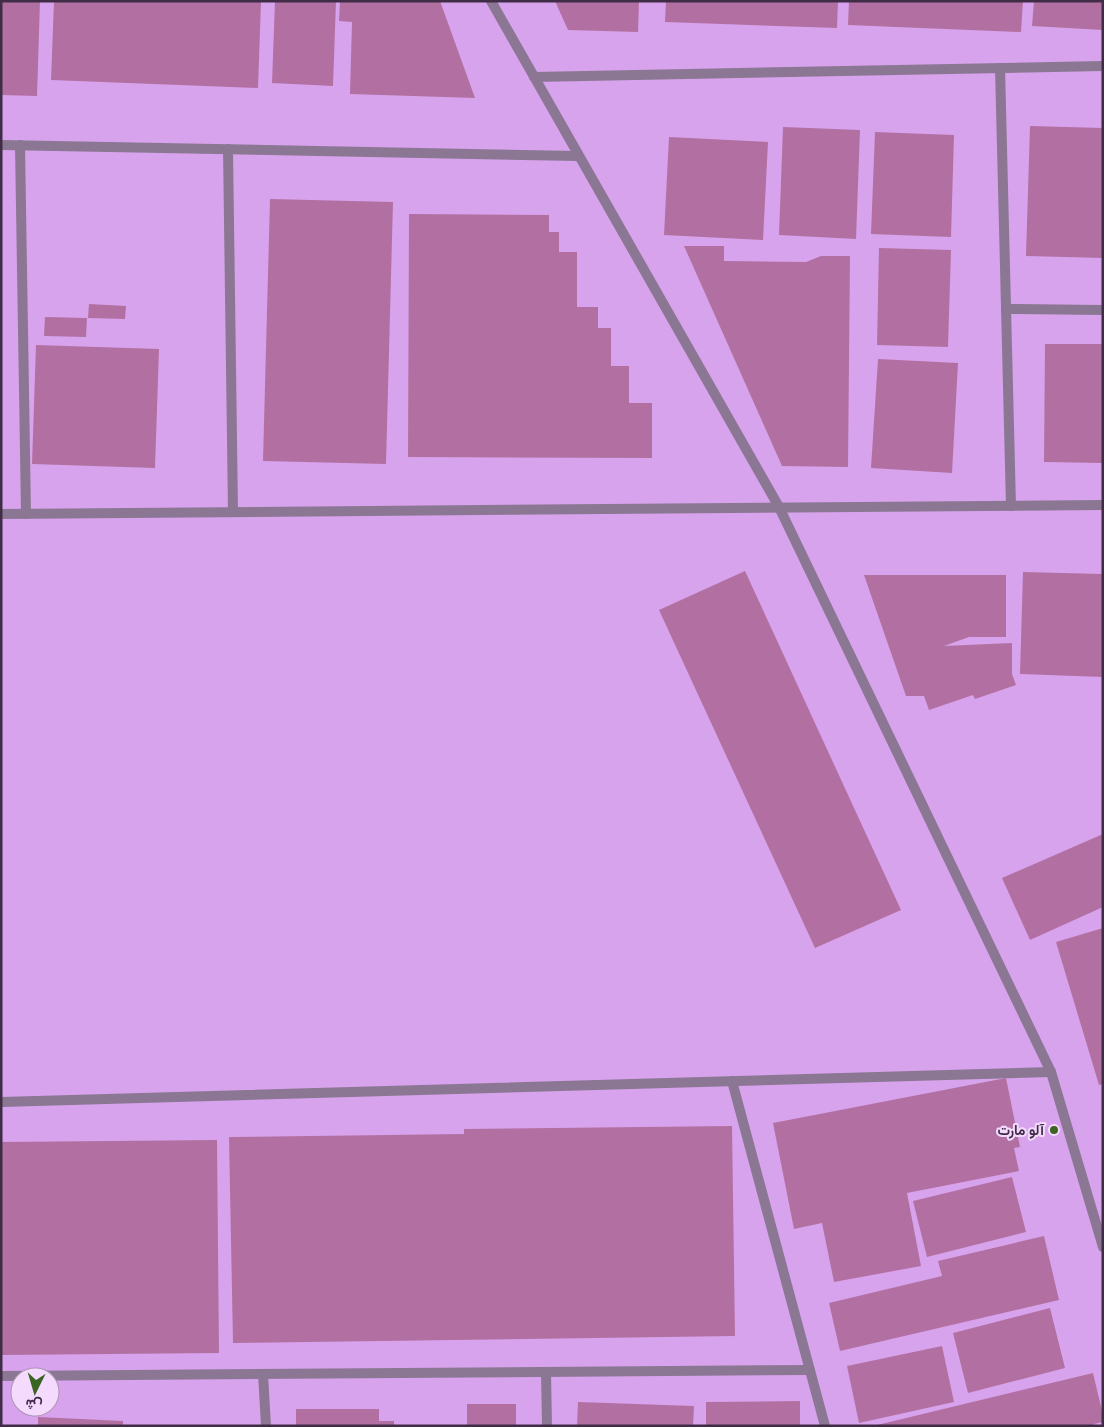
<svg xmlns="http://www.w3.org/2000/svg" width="1104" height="1427" viewBox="0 0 1104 1427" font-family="Roboto,Vazirmatn,sans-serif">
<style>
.built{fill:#d8a3ed;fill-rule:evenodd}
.building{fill:#b270a2}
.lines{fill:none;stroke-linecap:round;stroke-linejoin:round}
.minor{stroke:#8b7793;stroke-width:10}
.tertiary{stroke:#8b7793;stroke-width:10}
.poi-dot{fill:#3a6422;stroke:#f4dbfe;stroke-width:2}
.labels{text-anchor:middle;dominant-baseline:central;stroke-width:4;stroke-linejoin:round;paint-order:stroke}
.poi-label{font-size:14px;font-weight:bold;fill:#402c47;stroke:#f4dbfe;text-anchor:end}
</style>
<rect width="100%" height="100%" fill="#e0b0f4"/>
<path class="built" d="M 1,1 L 1103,1 L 1103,1426 L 1,1426 ZM 20,1377 L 50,1377 L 50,1407 L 20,1407 Z"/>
<g class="building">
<path d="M 1,1 L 40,1 L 37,96 L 1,95 Z"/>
<path d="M 54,1 L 261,1 L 258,88 L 51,80 Z"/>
<path d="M 275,1 L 336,1 L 333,86 L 272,83 Z"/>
<path d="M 340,1 L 440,1 L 475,98 L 350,94 L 352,22 L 339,21 Z"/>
<path d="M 555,1 L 639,1 L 638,32 L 568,30 Z"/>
<path d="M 666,1 L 838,1 L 837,28 L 665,22 Z"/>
<path d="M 849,1 L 1023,1 L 1021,32 L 848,25 Z"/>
<path d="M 1034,1 L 1103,1 L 1103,30 L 1032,26 Z"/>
<path d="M 1030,126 L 1103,128 L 1103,258 L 1026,256 Z"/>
<path d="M 783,127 L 860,130 L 856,239 L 779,235 Z"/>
<path d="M 875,132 L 954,135 L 951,237 L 871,234 Z"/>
<path d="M 669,137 L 768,142 L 763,240 L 664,235 Z"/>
<path d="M 270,199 L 393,202 L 386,464 L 263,461 Z"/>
<path d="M 409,214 L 549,215 L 549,232 L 559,232 L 559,252 L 577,252 L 577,307 L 598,307 L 598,328 L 611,328 L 611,366 L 629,366 L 629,403 L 652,403 L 652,458 L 408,457 Z"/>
<path d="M 684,246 L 724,246 L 724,261 L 806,262 L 821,256 L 850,256 L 848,467 L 782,466 Z"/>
<path d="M 879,248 L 951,250 L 948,347 L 877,345 Z"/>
<path d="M 89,304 L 126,306 L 125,319 L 88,318 Z"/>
<path d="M 45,317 L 87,318 L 86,337 L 44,336 Z"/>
<path d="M 1045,344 L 1103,344 L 1103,463 L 1044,462 Z"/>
<path d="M 36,345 L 159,349 L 155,468 L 32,464 Z"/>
<path d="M 878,359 L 958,363 L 952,473 L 871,468 Z"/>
<path d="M 745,571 L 901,910 L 815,948 L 659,610 Z"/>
<path d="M 1023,572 L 1103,574 L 1103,677 L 1020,674 Z"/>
<path d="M 864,575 L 1006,575 L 1006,637 L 969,637 L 944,646 L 1012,643 L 1012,674 L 1016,685 L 975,699 L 973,695 L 929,710 L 924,696 L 906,696 Z"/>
<path d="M 1103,834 L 1103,907 L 1030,940 L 1002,878 Z"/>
<path d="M 1103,928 L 1103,1084 L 1099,1085 L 1056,942 Z"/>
<path d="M 1006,1078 L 1020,1147 L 1014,1148 L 1019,1171 L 907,1193 L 921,1266 L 834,1282 L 822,1223 L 794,1229 L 773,1123 Z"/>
<path d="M 732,1126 L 735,1336 L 233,1343 L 229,1137 L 464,1134 L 464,1129 Z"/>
<path d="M 217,1140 L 219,1353 L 1,1355 L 1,1142 Z"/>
<path d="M 1012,1177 L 1026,1232 L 927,1257 L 913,1201 Z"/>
<path d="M 1044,1236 L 1059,1300 L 840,1351 L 829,1303 L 942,1276 L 938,1261 Z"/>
<path d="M 1050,1308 L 1065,1368 L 968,1393 L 953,1333 Z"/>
<path d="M 942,1346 L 954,1402 L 859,1423 L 847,1366 Z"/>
<path d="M 1093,1373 L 1103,1415 L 1103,1422 L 1094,1424 L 1094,1426 L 873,1426 Z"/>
<path d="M 800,1401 L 800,1426 L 706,1426 L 706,1402 Z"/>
<path d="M 578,1402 L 694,1406 L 693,1426 L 577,1426 Z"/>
<rect x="467" y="1404" width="49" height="22"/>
<path d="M 296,1409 L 379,1409 L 379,1421 L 394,1421 L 394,1426 L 296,1426 Z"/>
<path d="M 38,1417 L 123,1421 L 123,1426 L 38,1426 Z"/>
</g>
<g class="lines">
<g class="minor">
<path d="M 1000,68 L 1011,506"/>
<path d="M 534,77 L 1103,66"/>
<path d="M 1,145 L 578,156"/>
<path d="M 20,145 L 26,514"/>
<path d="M 228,149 L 233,512"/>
<path d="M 1006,309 L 1103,310"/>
<path d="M 732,1081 L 825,1426"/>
<path d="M 1,1102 L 1051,1072"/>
<path d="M 546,1372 L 547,1426"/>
<path d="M 263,1374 L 266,1426"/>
<path d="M 1,1376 L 810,1370"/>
</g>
<g class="tertiary">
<path d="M 491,1 L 779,507 L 1051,1072 L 1103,1247"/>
<path d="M 1,514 L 1103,505"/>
</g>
</g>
<circle class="poi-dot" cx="1054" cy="1130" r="5"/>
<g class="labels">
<g class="poi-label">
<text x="1044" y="1130">آلو مارت</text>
</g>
</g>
<rect width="1104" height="1427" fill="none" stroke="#402c47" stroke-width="5"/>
<g transform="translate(35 1392) rotate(185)"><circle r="24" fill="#f4dbfe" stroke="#ac95b5"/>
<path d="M0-4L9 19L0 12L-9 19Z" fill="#3a6422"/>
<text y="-8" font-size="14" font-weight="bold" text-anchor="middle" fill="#402c47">ش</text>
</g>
</svg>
